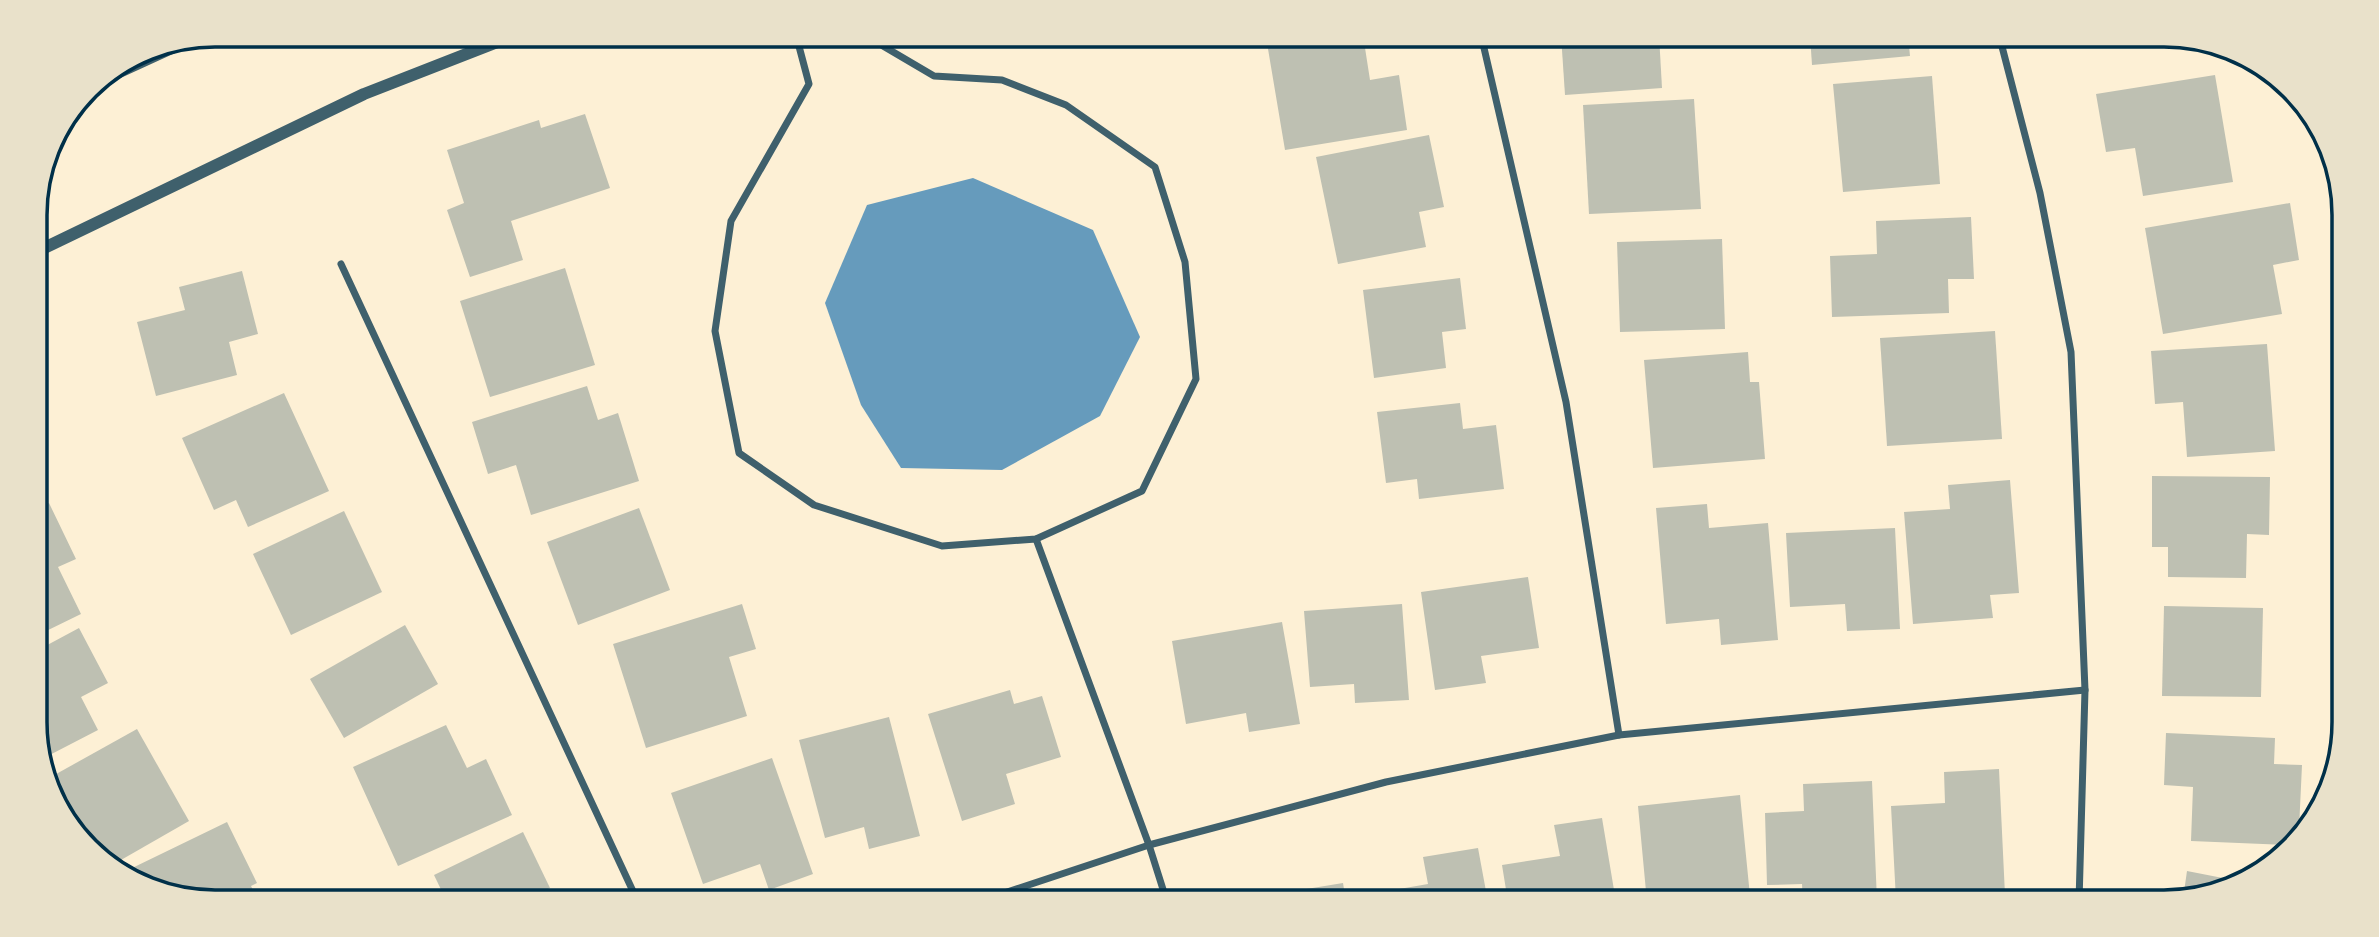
<svg xmlns="http://www.w3.org/2000/svg" width="2379" height="937" viewBox="0 0 2379 937" font-family="'PT Sans',sans-serif">
<style>
.water{fill:#669bbc}
.building{fill:#bec0b2}
.lines{fill:none;stroke-linecap:round;stroke-linejoin:round}
.minor{stroke:#3f606c;stroke-width:7}
.tertiary{stroke:#3f606c;stroke-width:12}
.rim{fill:none;stroke:#003049;stroke-width:3.5}
</style>
<rect width="100%" height="100%" fill="#fdf0d5"/>
<path class="water" d="M 973,178 L 1093,230 L 1140,337 L 1100,416 L 1002,470 L 901,468 L 861,405 L 825,303 L 867,205 Z"/>
<g class="building">
<path d="M 1315,35 L 1363,35 L 1370,80 L 1399,75 L 1407,130 L 1285,150 L 1267,43 Z"/>
<path d="M 1561,35 L 1659,35 L 1662,88 L 1565,95 Z"/>
<path d="M 1810,35 L 1908,35 L 1910,56 L 1812,65 Z"/>
<path d="M 2113,35 L 2163,35 L 2198,41 L 2113,42 Z"/>
<path d="M 2215,75 L 2233,182 L 2143,196 L 2135,148 L 2106,152 L 2096,94 Z"/>
<path d="M 1932,76 L 1940,184 L 1843,192 L 1833,84 Z"/>
<path d="M 1694,99 L 1701,209 L 1589,214 L 1583,105 Z"/>
<path d="M 585,114 L 610,188 L 511,221 L 523,260 L 470,277 L 447,210 L 464,203 L 447,150 L 539,120 L 541,128 Z"/>
<path d="M 1429,135 L 1444,207 L 1419,212 L 1426,247 L 1338,264 L 1316,157 Z"/>
<path d="M 2290,203 L 2299,260 L 2273,265 L 2282,314 L 2163,334 L 2145,228 Z"/>
<path d="M 1971,217 L 1974,279 L 1948,279 L 1949,313 L 1832,317 L 1830,256 L 1877,254 L 1876,221 Z"/>
<path d="M 1722,239 L 1725,329 L 1620,332 L 1617,242 Z"/>
<path d="M 565,268 L 595,365 L 490,397 L 460,301 Z"/>
<path d="M 242,271 L 258,334 L 229,342 L 237,375 L 156,396 L 137,322 L 185,310 L 179,287 Z"/>
<path d="M 1460,278 L 1466,329 L 1442,332 L 1446,368 L 1374,378 L 1363,290 Z"/>
<path d="M 1995,331 L 2002,439 L 1887,446 L 1880,338 Z"/>
<path d="M 2267,344 L 2275,451 L 2187,457 L 2183,402 L 2155,404 L 2151,351 Z"/>
<path d="M 1748,352 L 1750,382 L 1759,382 L 1765,459 L 1653,468 L 1644,360 Z"/>
<path d="M 587,386 L 598,420 L 618,413 L 639,481 L 531,515 L 516,465 L 488,474 L 472,422 Z"/>
<path d="M 284,393 L 329,491 L 248,527 L 236,500 L 214,510 L 182,438 Z"/>
<path d="M 1460,403 L 1463,429 L 1496,425 L 1504,489 L 1419,499 L 1417,479 L 1386,483 L 1377,412 Z"/>
<path d="M 37,445 L 44,459 L 37,463 Z"/>
<path d="M 2152,476 L 2270,477 L 2269,535 L 2247,534 L 2246,578 L 2168,577 L 2168,547 L 2152,547 Z"/>
<path d="M 2010,480 L 2019,593 L 1990,595 L 1993,618 L 1913,624 L 1904,512 L 1950,509 L 1948,485 Z"/>
<path d="M 49,503 L 76,559 L 58,567 L 81,614 L 38,635 L 37,509 Z"/>
<path d="M 1707,504 L 1709,528 L 1768,523 L 1778,640 L 1721,645 L 1719,619 L 1666,624 L 1656,508 Z"/>
<path d="M 639,508 L 670,590 L 578,625 L 547,542 Z"/>
<path d="M 344,511 L 382,592 L 291,635 L 253,554 Z"/>
<path d="M 1895,528 L 1900,629 L 1847,631 L 1845,604 L 1790,607 L 1786,533 Z"/>
<path d="M 1528,577 L 1539,648 L 1481,656 L 1486,683 L 1435,690 L 1421,592 Z"/>
<path d="M 742,604 L 756,649 L 729,657 L 747,716 L 646,748 L 613,644 Z"/>
<path d="M 1402,604 L 1409,700 L 1355,703 L 1354,684 L 1310,687 L 1304,611 Z"/>
<path d="M 2164,606 L 2263,608 L 2261,697 L 2162,696 Z"/>
<path d="M 1282,622 L 1300,724 L 1249,732 L 1246,713 L 1186,724 L 1172,641 Z"/>
<path d="M 405,625 L 438,684 L 344,738 L 310,679 Z"/>
<path d="M 79,628 L 108,683 L 81,697 L 98,730 L 40,760 L 38,756 L 38,650 Z"/>
<path d="M 1010,690 L 1014,704 L 1042,696 L 1061,757 L 1006,774 L 1015,804 L 962,821 L 928,714 Z"/>
<path d="M 889,717 L 920,836 L 869,849 L 864,827 L 825,838 L 799,740 Z"/>
<path d="M 446,725 L 467,768 L 486,759 L 512,815 L 398,866 L 353,767 Z"/>
<path d="M 137,729 L 189,821 L 114,864 L 80,840 L 49,778 Z"/>
<path d="M 2166,733 L 2275,738 L 2274,764 L 2302,765 L 2299,829 L 2287,845 L 2191,841 L 2193,787 L 2164,785 Z"/>
<path d="M 772,758 L 813,874 L 769,890 L 760,864 L 703,884 L 671,793 Z"/>
<path d="M 1999,769 L 2005,895 L 1896,900 L 1891,806 L 1945,803 L 1944,772 Z"/>
<path d="M 1872,781 L 1877,901 L 1803,902 L 1802,884 L 1767,885 L 1765,813 L 1804,811 L 1803,784 Z"/>
<path d="M 1740,795 L 1750,896 L 1725,899 L 1725,902 L 1647,902 L 1638,806 Z"/>
<path d="M 1602,818 L 1616,902 L 1508,902 L 1502,865 L 1560,856 L 1554,825 Z"/>
<path d="M 227,822 L 257,883 L 251,886 L 259,902 L 216,902 L 157,892 L 126,871 Z"/>
<path d="M 523,832 L 550,888 L 522,902 L 447,902 L 434,875 Z"/>
<path d="M 1478,848 L 1488,902 L 1377,902 L 1376,893 L 1428,884 L 1423,857 Z"/>
<path d="M 2187,871 L 2233,880 L 2183,899 Z"/>
<path d="M 1343,883 L 1346,902 L 1284,902 L 1282,893 Z"/>
</g>
<g class="lines">
<g class="minor">
<path d="M 796,35 L 809,84 L 731,221 L 715,331 L 739,453 L 814,505 L 942,546 L 1036,539 L 1142,491 L 1196,379 L 1185,262 L 1155,167 L 1066,105 L 1002,80 L 934,76 L 883,46 L 880,35"/>
<path d="M 1481,35 L 1566,402 L 1619,735"/>
<path d="M 1999,35 L 2040,193 L 2071,352 L 2085,690 L 2079,902"/>
<path d="M 341,264 L 638,902"/>
<path d="M 1036,539 L 1149,845 L 1167,902"/>
<path d="M 977,902 L 1149,845 L 1386,782 L 1619,735 L 2085,690"/>
</g>
<g class="tertiary">
<path d="M 93,84 L 189,40"/>
<path d="M 36,252 L 364,94 L 515,35"/>
</g>
</g>
<path d="M0 0H2379V937H0ZM215 47H2164A168 168 0 0 1 2332 215V722A168 168 0 0 1 2164 890H215A168 168 0 0 1 47 722V215A168 168 0 0 1 215 47Z" fill="#e9e1ca" fill-rule="evenodd"/>
<path class="rim" d="M215 47H2164A168 168 0 0 1 2332 215V722A168 168 0 0 1 2164 890H215A168 168 0 0 1 47 722V215A168 168 0 0 1 215 47Z"/>
</svg>
